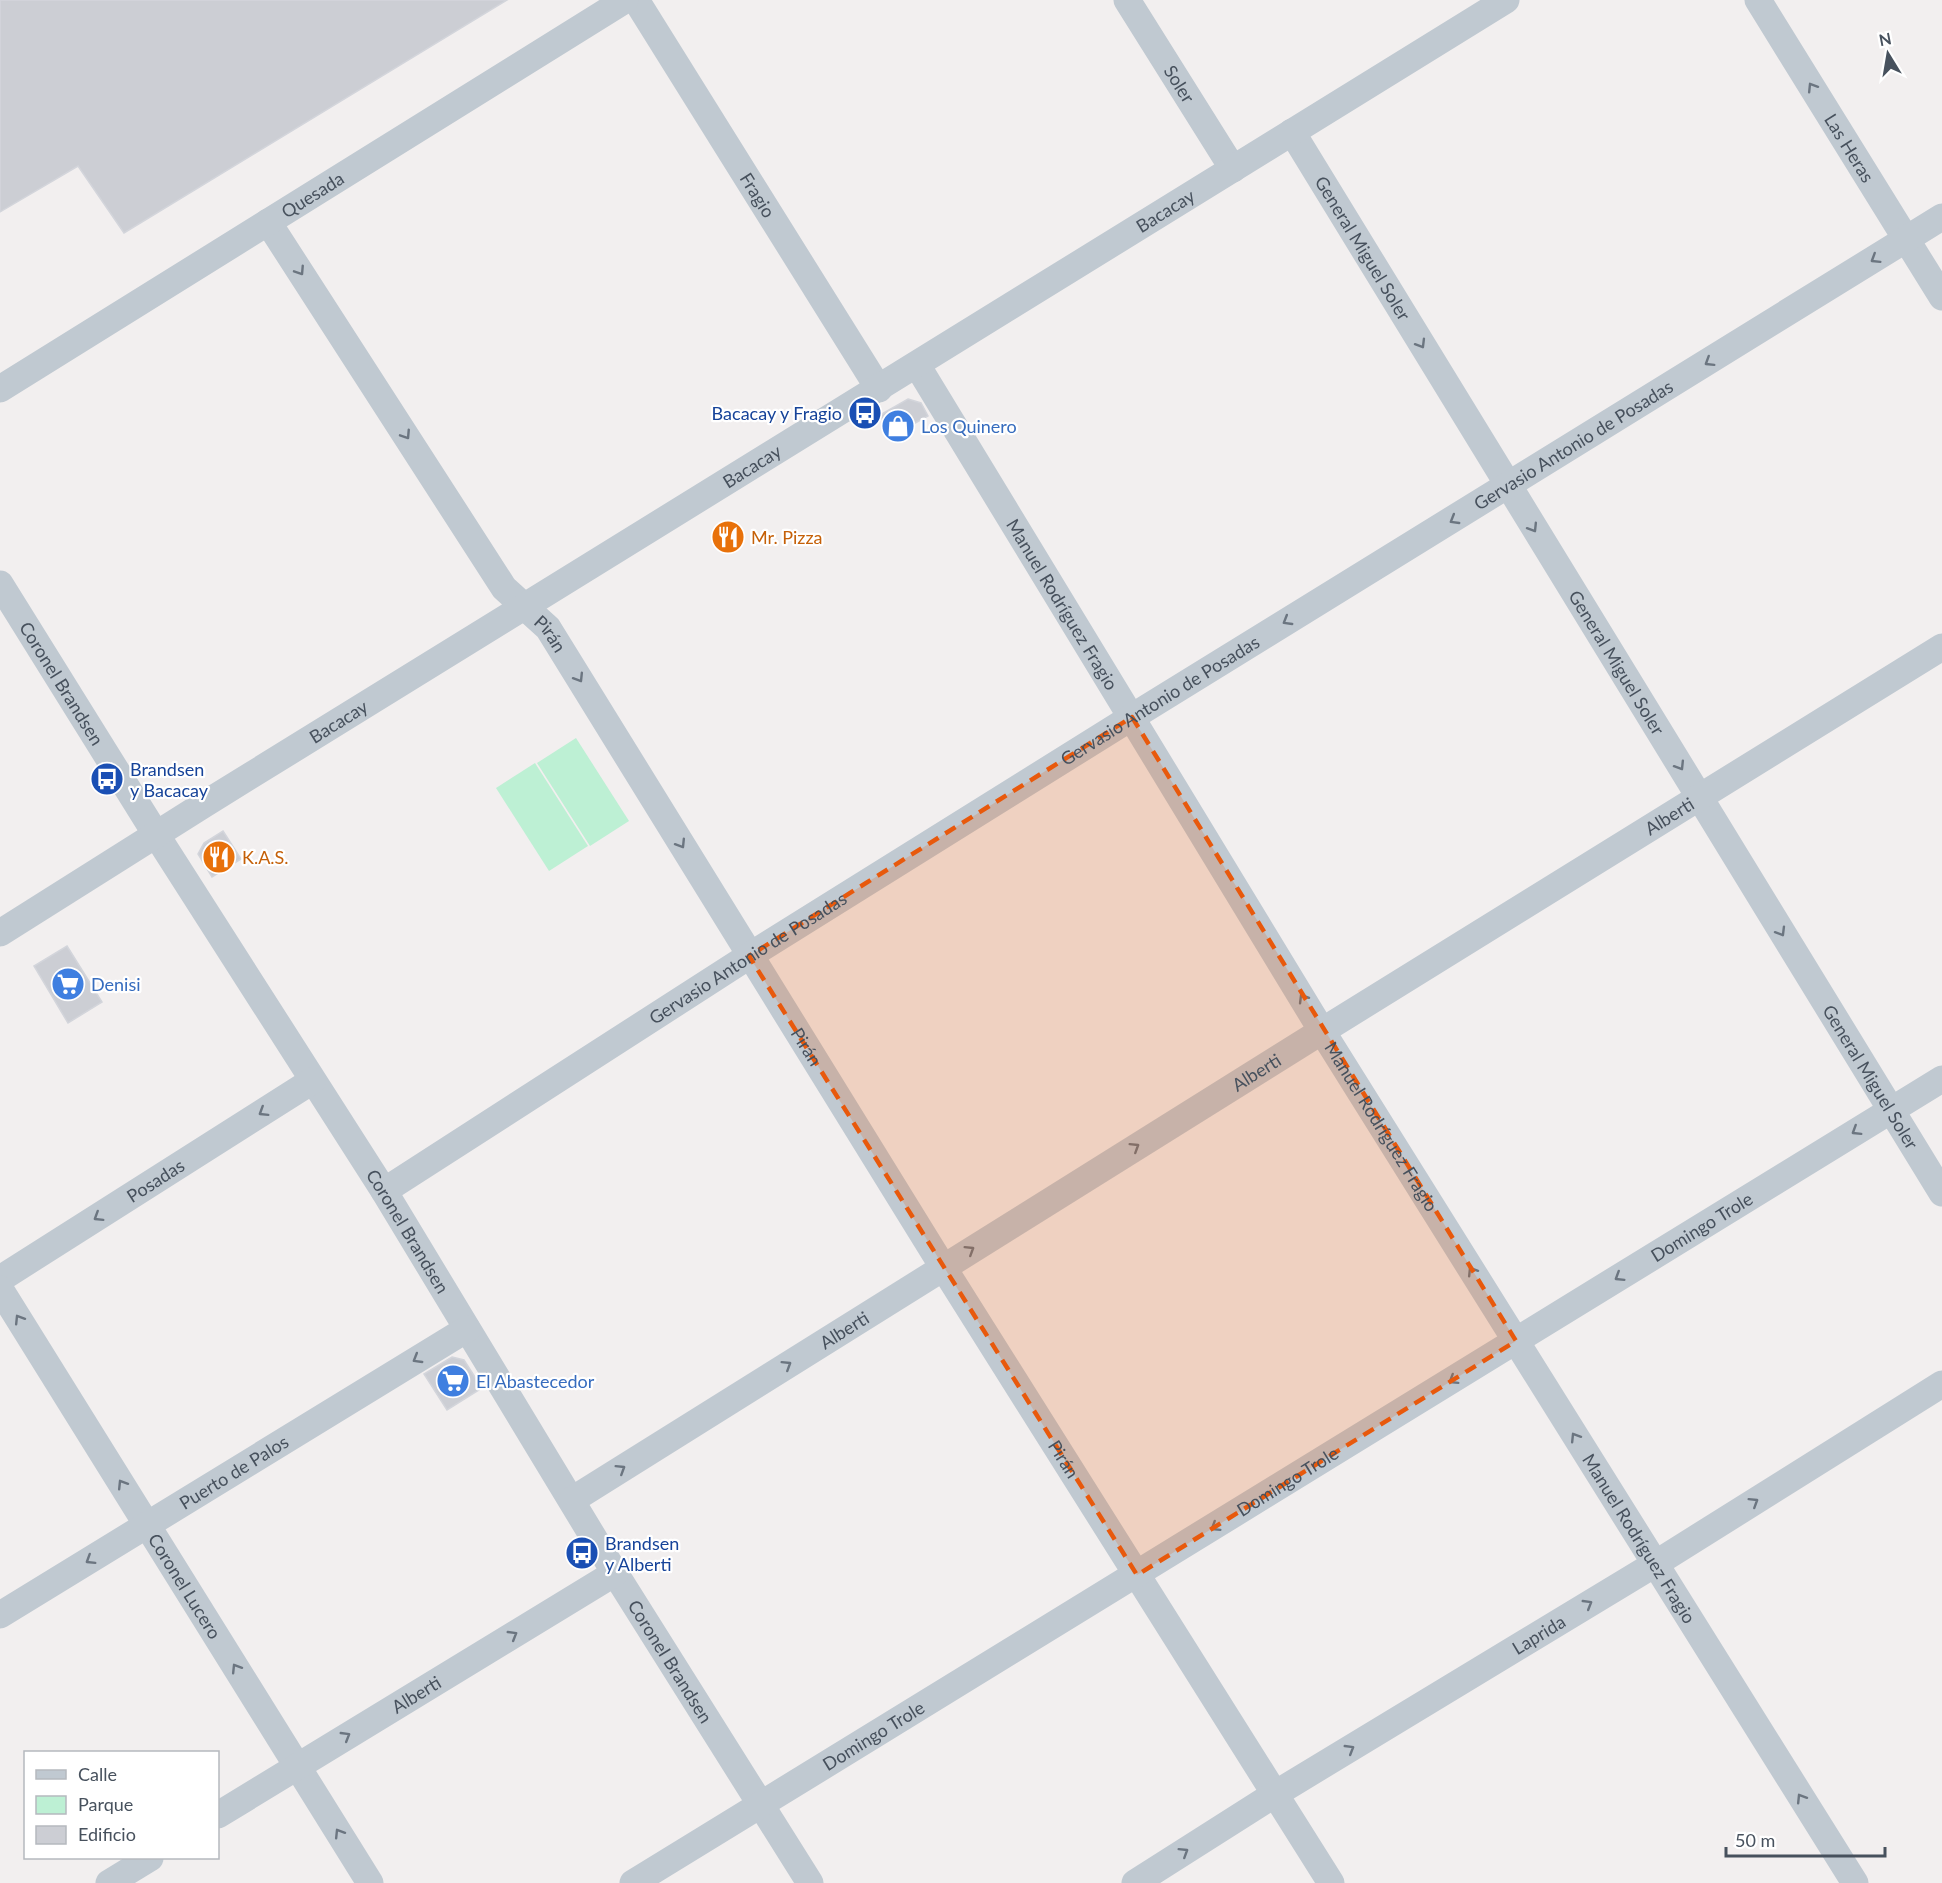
<svg xmlns="http://www.w3.org/2000/svg" width="1942" height="1883" viewBox="0 0 1942 1883" font-family="Lato,sans-serif">
<style>
.green{fill:#bdf0d4}
.building{fill:#ccced4;stroke:#d3d5db;stroke-width:1.5}
.lines{fill:none;stroke-linecap:round;stroke-linejoin:round}
.minor{stroke:#c0c9d1;stroke-width:27}
.oneway{stroke:#6b7580}
.marked{fill:#e8590c;fill-opacity:0.2;stroke:#e8590c;stroke-width:4.5;stroke-dasharray:12 8;stroke-linejoin:round}
.labels{text-anchor:middle;dominant-baseline:central;stroke-width:4.5;stroke-linejoin:round;paint-order:stroke}
.street-label{font-size:18px;fill:#47515d;stroke:#fff}
.transit-label{font-size:18px;fill:#164399;stroke:#fff;text-anchor:start}
.shop-label{font-size:18px;fill:#366cbe;stroke:#fff;text-anchor:start}
.food-label{font-size:18px;fill:#c56008;stroke:#fff;text-anchor:start}
</style>
<rect width="100%" height="100%" fill="#f2efef"/>
<g class="green">
<path d="M 576,738 L 629,821 L 590,846 L 537,763 Z"/>
<path d="M 535,763 L 588,846 L 549,871 L 496,788 Z"/>
</g>
<g class="building">
<path d="M 0,0 L 507,0 L 124,233 L 78,166 L 0,212 Z"/>
<path d="M 908,399 L 921,403 L 928,416 L 892,436 L 880,415 Z"/>
<path d="M 223,831 L 241,859 L 212,877 L 198,854 L 204,843 Z"/>
<path d="M 67,946 L 102,1002 L 68,1023 L 34,966 Z"/>
<path d="M 452,1357 L 464,1360 L 482,1388 L 447,1410 L 424,1374 Z"/>
</g>
<g class="lines">
<g class="minor">
<path id="s1" d="M 636,0 L 879,389"/>
<path id="s2" d="M 1127,0 L 1233,169"/>
<path id="s3" d="M 1758,0 L 1942,297"/>
<path id="s4" d="M 1292,132 L 1942,1193"/>
<path id="s5" d="M 268,222 L 504,588 L 548,628 L 943,1267 L 1331,1883"/>
<path id="s6" d="M 917,365 L 1322,1031 L 1855,1883"/>
<path id="s7" d="M 0,389 L 625,0"/>
<path id="s8" d="M 0,584 L 157,836 L 384,1191 L 615,1573 L 810,1883"/>
<path id="s9" d="M 0,933 L 203,805 L 1506,0"/>
<path id="s10" d="M 384,1191 L 749,956 L 1132,717 L 1942,217"/>
<path id="s11" d="M 0,1279 L 312,1081"/>
<path id="s12" d="M 0,1289 L 370,1883"/>
<path id="s13" d="M 572,1500 L 1322,1031 L 1942,647"/>
<path id="s14" d="M 0,1615 L 467,1329"/>
<path id="s15" d="M 218,1815 L 615,1573"/>
<path d="M 109,1883 L 150,1858"/>
<path id="s16" d="M 633,1883 L 1942,1079"/>
<path id="s17" d="M 1135,1883 L 1275,1794 L 1655,1564 L 1942,1384"/>
</g>
</g>
<defs><path id="oneway-chevron" d="M-2-3.5L2.5 0L-2 3.5" fill="none" stroke-width="1.6" stroke-linecap="round" stroke-linejoin="round" transform="scale(1.5)"/></defs>
<g class="oneway">
<use href="#oneway-chevron" transform="translate(1812 87) rotate(-122)"/>
<use href="#oneway-chevron" transform="translate(1875 259) rotate(148)"/>
<use href="#oneway-chevron" transform="translate(300 271) rotate(57)"/>
<use href="#oneway-chevron" transform="translate(1421 344) rotate(59)"/>
<use href="#oneway-chevron" transform="translate(1709 362) rotate(148)"/>
<use href="#oneway-chevron" transform="translate(406 435) rotate(57)"/>
<use href="#oneway-chevron" transform="translate(1454 520) rotate(149)"/>
<use href="#oneway-chevron" transform="translate(1533 528) rotate(58)"/>
<use href="#oneway-chevron" transform="translate(1287 621) rotate(149)"/>
<use href="#oneway-chevron" transform="translate(579 678) rotate(58)"/>
<use href="#oneway-chevron" transform="translate(1680 766) rotate(58)"/>
<use href="#oneway-chevron" transform="translate(681 844) rotate(58)"/>
<use href="#oneway-chevron" transform="translate(1781 932) rotate(59)"/>
<use href="#oneway-chevron" transform="translate(1303 998) rotate(-121)"/>
<use href="#oneway-chevron" transform="translate(263 1112) rotate(148)"/>
<use href="#oneway-chevron" transform="translate(1856 1131) rotate(148)"/>
<use href="#oneway-chevron" transform="translate(1135 1147) rotate(-32)"/>
<use href="#oneway-chevron" transform="translate(98 1217) rotate(148)"/>
<use href="#oneway-chevron" transform="translate(970 1250) rotate(-32)"/>
<use href="#oneway-chevron" transform="translate(1472 1271) rotate(-122)"/>
<use href="#oneway-chevron" transform="translate(1619 1277) rotate(148)"/>
<use href="#oneway-chevron" transform="translate(19 1319) rotate(-122)"/>
<use href="#oneway-chevron" transform="translate(417 1359) rotate(149)"/>
<use href="#oneway-chevron" transform="translate(787 1365) rotate(-32)"/>
<use href="#oneway-chevron" transform="translate(1453 1380) rotate(148)"/>
<use href="#oneway-chevron" transform="translate(1575 1437) rotate(-122)"/>
<use href="#oneway-chevron" transform="translate(621 1469) rotate(-32)"/>
<use href="#oneway-chevron" transform="translate(122 1484) rotate(-122)"/>
<use href="#oneway-chevron" transform="translate(1754 1502) rotate(-32)"/>
<use href="#oneway-chevron" transform="translate(1215 1527) rotate(148)"/>
<use href="#oneway-chevron" transform="translate(90 1560) rotate(148)"/>
<use href="#oneway-chevron" transform="translate(1588 1604) rotate(-31)"/>
<use href="#oneway-chevron" transform="translate(513 1635) rotate(-31)"/>
<use href="#oneway-chevron" transform="translate(236 1668) rotate(-122)"/>
<use href="#oneway-chevron" transform="translate(346 1736) rotate(-31)"/>
<use href="#oneway-chevron" transform="translate(1350 1749) rotate(-31)"/>
<use href="#oneway-chevron" transform="translate(1801 1798) rotate(-122)"/>
<use href="#oneway-chevron" transform="translate(339 1833) rotate(-122)"/>
<use href="#oneway-chevron" transform="translate(1184 1852) rotate(-32)"/>
</g>
<path class="marked" d="M 1132,717 L 1516,1341 L 1137,1575 L 749,956 Z"/>
<defs>
<symbol id="bus-disc" viewBox="-11 -11 22 22"><circle r="9.5" fill="#1a4fb4" stroke="#fff"/><path d="M-5-6H5V4H4V6H2V4H-2V6H-4V4H-5ZM-3.5-4V0h7V-4ZM-3.5 1.2v1.5H-2V1.2ZM2 1.2v1.5H3.5V1.2Z" fill="#fff"/></symbol>
<symbol id="shop-disc" viewBox="-11 -11 22 22"><circle r="9.5" fill="#3f7fe0" stroke="#fff"/><path d="M-5-2.5h2.3a2.7 3.5 0 0 1 5.4 0H5L5.5 6h-11ZM-1.5-2.5h3a1.5 2.3 0 0 0-3 0Z" fill="#fff"/></symbol>
<symbol id="restaurant-disc" viewBox="-11 -11 22 22"><circle r="9.5" fill="#e8710a" stroke="#fff"/><path d="M-5-6h1v4h1v-4h1v4h1v-4h1v5L-1.5 .5V6h-2V.5L-5-1ZM5-6V6H3V1.5H1.5Q1.5-4 5-6Z" fill="#fff"/></symbol>
<symbol id="supermarket-disc" viewBox="-11 -11 22 22"><circle r="9.5" fill="#3f7fe0" stroke="#fff"/><path d="M-6-5.5h2.5l.6 2H6L4.5 2H-2.5L-4.4-4H-6ZM-1.5 3.2a1.3 1.3 0 1 0 .1 0ZM3 3.2a1.3 1.3 0 1 0 .1 0Z" fill="#fff"/></symbol>
</defs>
<g fill-rule="evenodd">
<use href="#bus-disc" x="846" y="394" width="38" height="38"/>
<use href="#shop-disc" x="879" y="407" width="38" height="38"/>
<use href="#restaurant-disc" x="709" y="518" width="38" height="38"/>
<use href="#bus-disc" x="88" y="760" width="38" height="38"/>
<use href="#restaurant-disc" x="200" y="838" width="38" height="38"/>
<use href="#supermarket-disc" x="49" y="965" width="38" height="38"/>
<use href="#supermarket-disc" x="434" y="1362" width="38" height="38"/>
<use href="#bus-disc" x="563" y="1534" width="38" height="38"/>
</g>
<g class="labels">
<g class="street-label">
<text stroke="none"><textPath href="#s2" startOffset="99">Soler</textPath></text>
<text stroke="none"><textPath href="#s3" startOffset="174">Las Heras</textPath></text>
<text stroke="none"><textPath href="#s7" startOffset="368">Quesada</textPath></text>
<text stroke="none"><textPath href="#s1" startOffset="230">Fragio</textPath></text>
<text stroke="none"><textPath href="#s9" startOffset="1371">Bacacay</textPath></text>
<text stroke="none"><textPath href="#s4" startOffset="136">General Miguel Soler</textPath></text>
<text stroke="none"><textPath href="#s10" startOffset="1404">Gervasio Antonio de Posadas</textPath></text>
<text stroke="none"><textPath href="#s9" startOffset="885">Bacacay</textPath></text>
<text stroke="none"><textPath href="#s6" startOffset="280">Manuel Rodríguez Fragio</textPath></text>
<text stroke="none"><textPath href="#s5" startOffset="501">Pirán</textPath></text>
<text stroke="none"><textPath href="#s4" startOffset="622">General Miguel Soler</textPath></text>
<text stroke="none"><textPath href="#s8" startOffset="117">Coronel Brandsen</textPath></text>
<text stroke="none"><textPath href="#s10" startOffset="918">Gervasio Antonio de Posadas</textPath></text>
<text stroke="none"><textPath href="#s9" startOffset="399">Bacacay</textPath></text>
<text stroke="none"><textPath href="#s13" startOffset="1293">Alberti</textPath></text>
<text stroke="none"><textPath href="#s10" startOffset="432">Gervasio Antonio de Posadas</textPath></text>
<text stroke="none"><textPath href="#s5" startOffset="987">Pirán</textPath></text>
<text stroke="none"><textPath href="#s13" startOffset="807">Alberti</textPath></text>
<text stroke="none"><textPath href="#s4" startOffset="1108">General Miguel Soler</textPath></text>
<text stroke="none"><textPath href="#s6" startOffset="892">Manuel Rodríguez Fragio</textPath></text>
<text stroke="none"><textPath href="#s11" startOffset="184">Posadas</textPath></text>
<text stroke="none"><textPath href="#s16" startOffset="1254">Domingo Trole</textPath></text>
<text stroke="none"><textPath href="#s8" startOffset="765">Coronel Brandsen</textPath></text>
<text stroke="none"><textPath href="#s13" startOffset="321">Alberti</textPath></text>
<text stroke="none"><textPath href="#s5" startOffset="1473">Pirán</textPath></text>
<text stroke="none"><textPath href="#s14" startOffset="274">Puerto de Palos</textPath></text>
<text stroke="none"><textPath href="#s16" startOffset="768">Domingo Trole</textPath></text>
<text stroke="none"><textPath href="#s6" startOffset="1378">Manuel Rodríguez Fragio</textPath></text>
<text stroke="none"><textPath href="#s12" startOffset="350">Coronel Lucero</textPath></text>
<text stroke="none"><textPath href="#s17" startOffset="474">Laprida</textPath></text>
<text stroke="none"><textPath href="#s8" startOffset="1269">Coronel Brandsen</textPath></text>
<text stroke="none"><textPath href="#s15" startOffset="232">Alberti</textPath></text>
<text stroke="none"><textPath href="#s16" startOffset="282">Domingo Trole</textPath></text>
</g>
<g class="transit-label">
<text x="842" y="413" text-anchor="end">Bacacay y Fragio</text>
<text x="130" y="769">Brandsen<tspan x="130" dy="21">y Bacacay</tspan></text>
<text x="605" y="1543">Brandsen<tspan x="605" dy="21">y Alberti</tspan></text>
</g>
<g class="shop-label">
<text x="921" y="426">Los Quinero</text>
<text x="91" y="984">Denisi</text>
<text x="476" y="1381">El Abastecedor</text>
</g>
<g class="food-label">
<text x="751" y="537">Mr. Pizza</text>
<text x="242" y="857">K.A.S.</text>
</g>
</g>
<rect x="24" y="1751" width="195" height="108" fill="#ffffff" stroke="#b5b9be" stroke-width="1.5"/>
<rect x="36" y="1770" width="30" height="9" fill="#c0c9d1" stroke="#b5b9be" stroke-width="1.5"/>
<text x="78" y="1781" font-size="18" fill="#47515d">Calle</text>
<rect x="36" y="1796" width="30" height="18" fill="#bdf0d4" stroke="#b5b9be" stroke-width="1.5"/>
<text x="78" y="1811" font-size="18" fill="#47515d">Parque</text>
<rect x="36" y="1826" width="30" height="18" fill="#ccced4" stroke="#b5b9be" stroke-width="1.5"/>
<text x="78" y="1841" font-size="18" fill="#47515d">Edificio</text>
<g transform="translate(1888 54) rotate(349)" stroke="#ffffff" stroke-width="4.5" paint-order="stroke">
<path d="M0-4.5L10 22L0 15L-10 22Z" fill="#47515d"/>
<text y="-9" font-size="16" font-weight="bold" text-anchor="middle" fill="#47515d">N</text>
</g>
<path d="M1726 1847v9h159v-9" fill="none" stroke="#47515d" stroke-width="3"/>
<text x="1735" y="1847" font-size="18" fill="#47515d" stroke="#ffffff" stroke-width="4.5" paint-order="stroke">50 m</text>
</svg>
